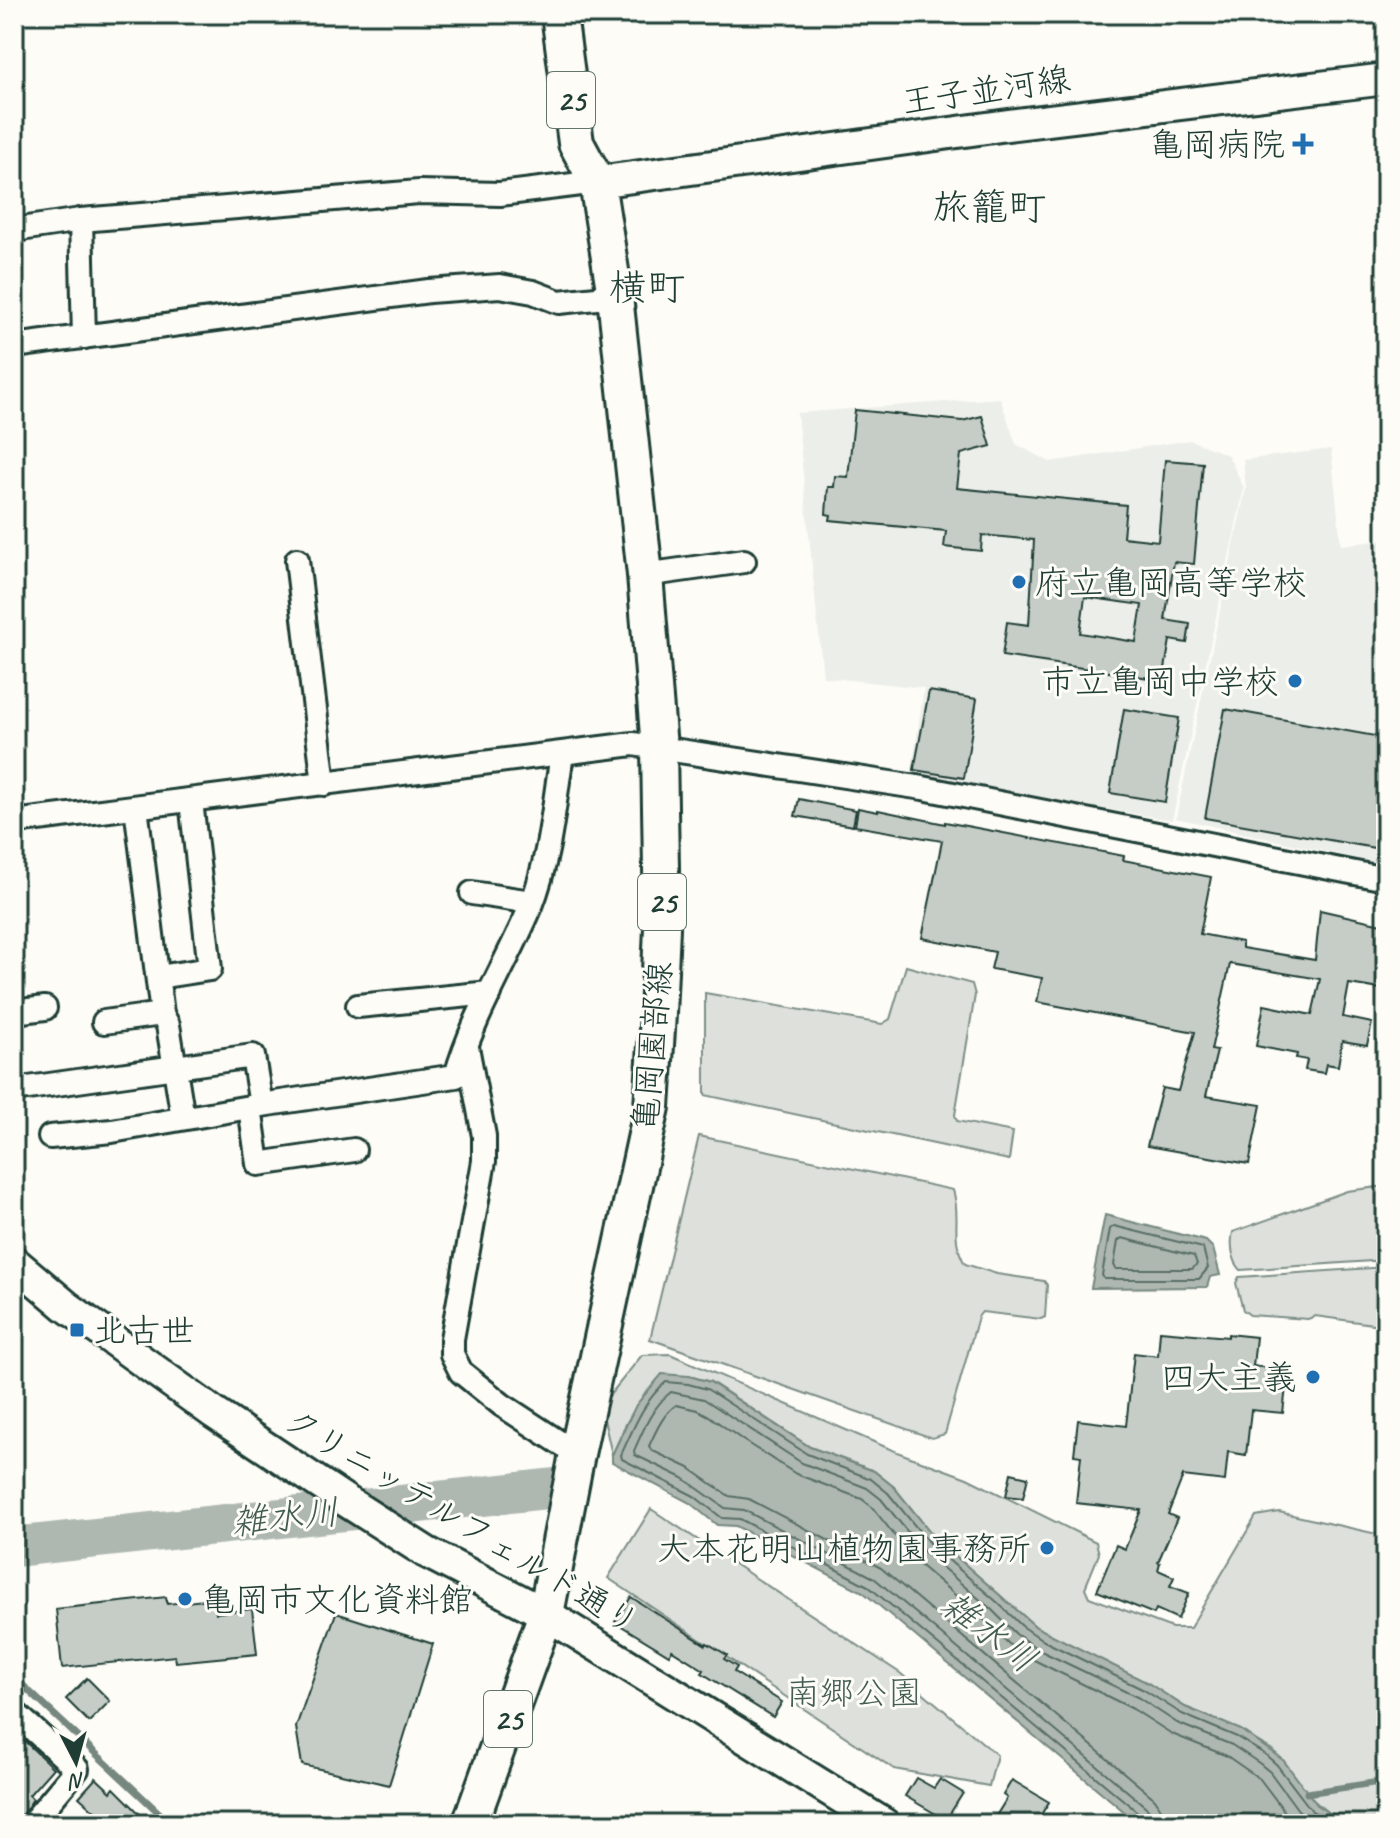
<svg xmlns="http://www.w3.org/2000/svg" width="1400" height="1838" viewBox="0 0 1400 1838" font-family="Caveat,'Klee One',sans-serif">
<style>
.built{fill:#eceee9}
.green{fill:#dde0db;stroke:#7e8e88;stroke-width:2}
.water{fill:#aeb8b1;stroke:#75877f;stroke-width:2}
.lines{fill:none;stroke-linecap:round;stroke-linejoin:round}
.shore{stroke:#586e66;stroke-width:2}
.stream{stroke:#75877f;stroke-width:7}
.river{stroke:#aeb8b1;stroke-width:40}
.building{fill:#c6cdc7;stroke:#1f3d34;stroke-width:2;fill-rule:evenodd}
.street-casing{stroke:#1f3d34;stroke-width:28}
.secondary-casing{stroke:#1f3d34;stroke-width:36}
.primary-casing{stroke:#1f3d34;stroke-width:40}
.street{stroke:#fdfcf7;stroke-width:22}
.secondary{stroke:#fdfcf7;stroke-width:30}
.primary{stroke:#fdfcf7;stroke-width:34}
.poi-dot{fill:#1f6fb2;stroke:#fdfcf7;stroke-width:3}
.labels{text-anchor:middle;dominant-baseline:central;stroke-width:6;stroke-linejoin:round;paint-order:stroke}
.shield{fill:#fdfcf7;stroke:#62766e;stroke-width:2}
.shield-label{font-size:32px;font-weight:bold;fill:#1f3d34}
.street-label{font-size:34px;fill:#1f3d34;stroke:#fdfcf7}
.poi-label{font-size:34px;fill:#1f3d34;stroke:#fdfcf7;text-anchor:end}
.park-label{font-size:34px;fill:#455e55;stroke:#fdfcf7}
.water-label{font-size:36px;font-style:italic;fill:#435c53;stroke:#fdfcf7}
.quarter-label{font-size:38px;fill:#1f3d34;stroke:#fdfcf7}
</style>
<rect width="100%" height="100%" fill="#fdfcf7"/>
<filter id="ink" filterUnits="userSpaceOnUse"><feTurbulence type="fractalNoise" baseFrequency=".0125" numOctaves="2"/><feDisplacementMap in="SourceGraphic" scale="16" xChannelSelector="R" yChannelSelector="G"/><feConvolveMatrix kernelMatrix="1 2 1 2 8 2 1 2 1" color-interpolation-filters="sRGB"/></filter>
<g filter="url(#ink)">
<g class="built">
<path d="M 1000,398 L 1016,444 L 1050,462 L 1190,440 L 1228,455 L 1244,488 L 1172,820 L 911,776 L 924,688 L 823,677 L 797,413 Z"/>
<path d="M 1331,449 L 1341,545 L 1386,540 L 1386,865 L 1176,818 L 1246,488 L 1243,460 Z"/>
</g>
<g class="green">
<path d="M 906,966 L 972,984 L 975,995 L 955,1115 L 957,1121 L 1013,1132 L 1009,1160 L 705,1095 L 705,993 L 882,1024 L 890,1019 Z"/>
<path d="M 699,1136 L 953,1190 C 962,1219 949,1236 965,1264 L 997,1274 L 1044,1281 L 1047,1285 L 1045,1317 L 1041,1319 L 982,1312 L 978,1317 L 945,1434 L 932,1438 L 650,1339 Z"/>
<path d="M 1386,1186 L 1386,1260 L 1241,1270 C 1232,1261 1230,1244 1233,1232 L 1347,1191 Z"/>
<path d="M 1386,1267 L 1386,1328 L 1380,1325 L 1315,1316 L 1308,1319 L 1250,1315 L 1243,1310 L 1236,1283 L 1239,1277 Z"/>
<path d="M 670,1354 L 897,1452 L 967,1478 L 1096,1542 L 1099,1554 L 1085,1588 L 1089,1597 L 1172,1628 L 1190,1628 L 1256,1516 L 1279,1512 L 1386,1536 L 1386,1824 L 1355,1822 L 1327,1812 L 1311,1798 L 1283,1760 L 1271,1749 L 1220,1721 L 1185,1707 L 1148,1683 L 1036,1627 L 935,1538 L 894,1487 L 874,1471 L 810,1447 L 711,1382 L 689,1376 L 646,1391 L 627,1422 L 612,1455 L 601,1406 L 642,1355 Z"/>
<path d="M 651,1509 L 900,1673 L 997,1755 L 989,1786 L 894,1769 L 608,1578 Z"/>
</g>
<g class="water">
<path d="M 1105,1215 L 1206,1241 L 1213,1248 L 1220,1275 L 1210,1277 L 1207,1287 L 1091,1288 Z"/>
<path d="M 662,1374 L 689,1376 L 710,1382 L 810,1447 L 874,1471 L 894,1487 L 935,1538 L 1036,1627 L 1148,1683 L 1185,1707 L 1241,1730 L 1283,1760 L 1318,1806 L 1334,1816 L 1368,1824 L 1139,1824 L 863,1592 L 736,1526 L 717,1525 L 690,1503 L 612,1462 L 612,1455 L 636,1405 Z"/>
</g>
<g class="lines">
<g class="shore">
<path d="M 1114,1226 L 1203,1248 L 1208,1268 L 1199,1279 L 1104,1279 L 1102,1275 L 1110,1229 Z"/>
<path d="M 1122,1238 L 1194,1256 L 1197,1264 L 1192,1269 L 1116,1269 L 1114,1265 L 1118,1241 Z"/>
<path d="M 1143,1824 L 1140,1814 L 868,1586 L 740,1519 L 722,1518 L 694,1496 L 622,1459 L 621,1455 C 633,1429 644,1400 666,1382 L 688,1384 L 707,1389 L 807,1454 L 871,1479 L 888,1493 L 930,1544 L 997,1602 L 1022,1626 L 1044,1641 L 1144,1690 L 1182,1714 L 1237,1737 L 1266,1755 L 1277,1765 L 1312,1811 L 1335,1824"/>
<path d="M 1153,1824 L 1151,1814 L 1146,1807 L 874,1578 L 744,1510 L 725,1508 L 683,1478 L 635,1455 L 634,1451 C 643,1430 652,1407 671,1392 L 704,1399 L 802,1463 L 867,1488 L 881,1499 L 923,1551 L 991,1609 L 1016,1634 L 1039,1650 L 1139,1698 L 1177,1723 L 1232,1745 L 1259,1763 L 1270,1772 L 1298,1810 L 1313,1824"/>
<path d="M 1165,1824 L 1163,1812 L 1155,1799 L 881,1568 L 749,1499 L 729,1496 L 689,1468 L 651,1450 L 649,1446 C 656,1431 663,1414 676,1405 L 698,1410 L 709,1416 L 744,1441 L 796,1474 L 862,1499 L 872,1507 L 914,1560 L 982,1618 L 1009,1644 L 1034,1660 L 1133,1709 L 1172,1734 L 1227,1756 L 1260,1779 L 1294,1824"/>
</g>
<g class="stream">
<path d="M 14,1677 L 171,1824"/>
<path d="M 1307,1793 L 1386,1781"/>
</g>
<path class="river" d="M 14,1547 L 556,1488"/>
</g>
<g class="building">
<path d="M 855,410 L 962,421 L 982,416 L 991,446 L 961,454 L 957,488 L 1126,505 L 1123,537 L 1158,541 L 1165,460 L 1203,463 L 1194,564 L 1174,562 L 1165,620 L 1190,624 L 1187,643 L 1170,640 L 1163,680 L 1002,656 L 1007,622 L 1029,625 L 1034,540 L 982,535 L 981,551 L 944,547 L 946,531 L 830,520 L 831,515 L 826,514 L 828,487 L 834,487 L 835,476 L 848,477 ZM 1085,597 L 1142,605 L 1136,642 L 1080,633 Z"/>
<path d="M 929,691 L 977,699 L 964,778 L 914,770 Z"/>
<path d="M 1124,709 L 1179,718 L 1165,802 L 1110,793 Z"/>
<path d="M 1225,709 L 1386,738 L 1386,850 L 1205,818 Z"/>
<path d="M 799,799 L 856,810 L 853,826 L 795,816 Z"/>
<path d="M 858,808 L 878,812 L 878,810 L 945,824 L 945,822 L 1124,856 L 1123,860 L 1211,877 L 1200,934 L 1242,942 L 1242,948 L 1315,960 L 1320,910 L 1386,925 L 1386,990 L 1349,984 L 1343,1017 L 1372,1023 L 1367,1045 L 1342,1041 L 1338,1066 L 1326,1064 L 1324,1073 L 1305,1070 L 1307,1060 L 1296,1058 L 1297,1054 L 1256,1046 L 1264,1005 L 1312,1015 L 1320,979 L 1230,964 L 1211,1050 L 1217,1051 L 1206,1096 L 1261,1105 L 1249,1164 L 1147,1146 L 1162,1088 L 1178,1091 L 1195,1032 L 1037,1002 L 1042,978 L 991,969 L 995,952 L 922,938 L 942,841 L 855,826 Z"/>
<path d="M 1160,1331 L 1228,1337 L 1228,1334 L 1256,1337 L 1253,1366 L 1288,1370 L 1283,1413 L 1251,1410 L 1246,1455 L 1228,1452 L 1225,1481 L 1183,1476 L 1168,1514 L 1177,1518 L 1158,1562 L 1160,1563 L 1158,1570 L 1174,1577 L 1170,1586 L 1189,1593 L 1178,1619 L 1156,1609 L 1154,1614 L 1097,1591 L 1116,1545 L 1125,1549 L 1141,1510 L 1076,1503 L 1081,1456 L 1074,1455 L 1078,1420 L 1126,1426 L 1134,1353 L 1158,1356 Z"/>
<path d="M 1011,1473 L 1028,1477 L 1023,1498 L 1006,1496 Z"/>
<path d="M 166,1597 L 167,1604 L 214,1599 L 216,1613 L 252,1609 L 257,1654 L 176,1662 L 175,1656 L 62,1668 L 56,1609 Z"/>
<path d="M 631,1597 L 706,1645 L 707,1643 L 727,1655 L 724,1659 L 737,1667 L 734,1672 L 782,1702 L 773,1717 L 702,1673 L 704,1670 L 672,1650 L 669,1655 L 615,1622 Z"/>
<path d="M 336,1613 L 433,1644 L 389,1785 L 302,1765 L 296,1727 Z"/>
<path d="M 87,1678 L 110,1701 L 89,1722 L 66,1699 Z"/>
<path d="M 14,1731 L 53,1768 L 29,1795 L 33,1799 L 16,1824 Z"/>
<path d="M 96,1778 L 111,1792 L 114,1788 L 150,1824 L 109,1824 L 79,1797 Z"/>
<path d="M 916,1778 L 934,1788 L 940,1779 L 963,1793 L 946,1820 L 905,1796 Z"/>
<path d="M 1012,1780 L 1049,1802 L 1035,1824 L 1010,1824 L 996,1816 L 1007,1798 L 1003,1795 Z"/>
</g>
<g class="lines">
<defs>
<g id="street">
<path d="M 81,220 L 84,337"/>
<path d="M 14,230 L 81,220 L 419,192 L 500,194 L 597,182"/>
<path d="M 14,346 L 429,291 L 500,286 L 533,292 L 559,302 L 615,296"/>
<path d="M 297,560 L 324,784"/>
<path d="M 645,575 L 744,561"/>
<path d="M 136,807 L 162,1014 L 168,1025 L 183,1118"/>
<path d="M 14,822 L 633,744 L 923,788 L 1386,879"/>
<path d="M 472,893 L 532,902"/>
<path d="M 158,977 L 210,969 L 191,801"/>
<path d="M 358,1006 L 490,993"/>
<path d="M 14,1012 L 45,1008"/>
<path d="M 104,1022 L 162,1014"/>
<path d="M 467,1047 L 484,1136 L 484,1161 L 452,1339 L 452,1354 L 461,1372 L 502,1405 L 577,1454"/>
<path d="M 14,1090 L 253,1056 L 261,1105"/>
<path d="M 250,1107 L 258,1164 L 354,1150"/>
<path d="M 50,1137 L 112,1131 L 261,1105 L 456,1076 C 473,1016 507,963 531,906 C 550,858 554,804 562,754"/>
<path d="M 14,1712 L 77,1769 L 31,1824"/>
</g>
<g id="secondary">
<path d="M 597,182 L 1008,125 L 1386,79"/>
<path d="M 14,1262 L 66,1306 L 214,1413 L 343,1499 L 426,1552 L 546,1614 L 884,1824"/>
</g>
<path id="primary" d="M 470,1824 L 546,1614 L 577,1454 L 652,1107 L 658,1014 L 662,928 L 659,748 L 645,575 L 615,296 L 597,182 L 576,143 L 559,14"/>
</defs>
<use href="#street" class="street-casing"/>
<use href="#secondary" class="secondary-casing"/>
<use href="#primary" class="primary-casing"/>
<use href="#street" class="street"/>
<use href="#secondary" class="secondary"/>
<use href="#primary" class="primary"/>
</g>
</g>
<g class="poi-dot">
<path d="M1299 132h8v8h8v8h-8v8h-8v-8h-8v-8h8z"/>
<circle cx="1019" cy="582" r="8"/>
<circle cx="1295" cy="681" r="8"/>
<rect x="69" y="1322" width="16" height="16" rx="4"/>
<circle cx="1313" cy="1377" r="8"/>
<circle cx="1047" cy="1548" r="8"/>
<circle cx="185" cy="1599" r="8"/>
</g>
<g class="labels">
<g class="shield">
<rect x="547" y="72" width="48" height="56" rx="6"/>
<rect x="638" y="874" width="48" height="56" rx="6"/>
<rect x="484" y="1691" width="48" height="56" rx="6"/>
</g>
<g class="shield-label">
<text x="571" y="100">25</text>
<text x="662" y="902">25</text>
<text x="508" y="1719">25</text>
</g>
<g class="street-label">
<text transform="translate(986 90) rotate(-8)">王子並河線</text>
<text transform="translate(652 1046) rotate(-85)">亀岡園部線</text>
<text transform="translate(462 1521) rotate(31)">クリニッテルフェルド通り</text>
</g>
<g class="poi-label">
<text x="1285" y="144">亀岡病院</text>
<text x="1035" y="582" text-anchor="start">府立亀岡高等学校</text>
<text x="1279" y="681">市立亀岡中学校</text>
<text x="93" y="1330" text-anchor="start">北古世</text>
<text x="1297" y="1377">四大主義</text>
<text x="1031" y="1548">大本花明山植物園事務所</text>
<text x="201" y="1599" text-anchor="start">亀岡市文化資料館</text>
</g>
<g class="park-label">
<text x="854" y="1692">南郷公園</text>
</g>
<g class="water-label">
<text transform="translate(285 1517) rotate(-6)">雑水川</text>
<text transform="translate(989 1632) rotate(37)">雑水川</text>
</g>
<g class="quarter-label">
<text x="989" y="207">旅籠町</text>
<text x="647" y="287">横町</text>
</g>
</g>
<rect width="1400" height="1838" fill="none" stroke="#fdfcf7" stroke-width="48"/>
<rect x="24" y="24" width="1352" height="1790" fill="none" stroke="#1f3d34" stroke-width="3" filter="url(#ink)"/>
<g transform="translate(76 1762) rotate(174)" stroke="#fdfcf7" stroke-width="6" paint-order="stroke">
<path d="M0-6L14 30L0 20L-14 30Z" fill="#1f3d34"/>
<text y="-12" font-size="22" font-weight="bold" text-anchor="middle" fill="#1f3d34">N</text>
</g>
</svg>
